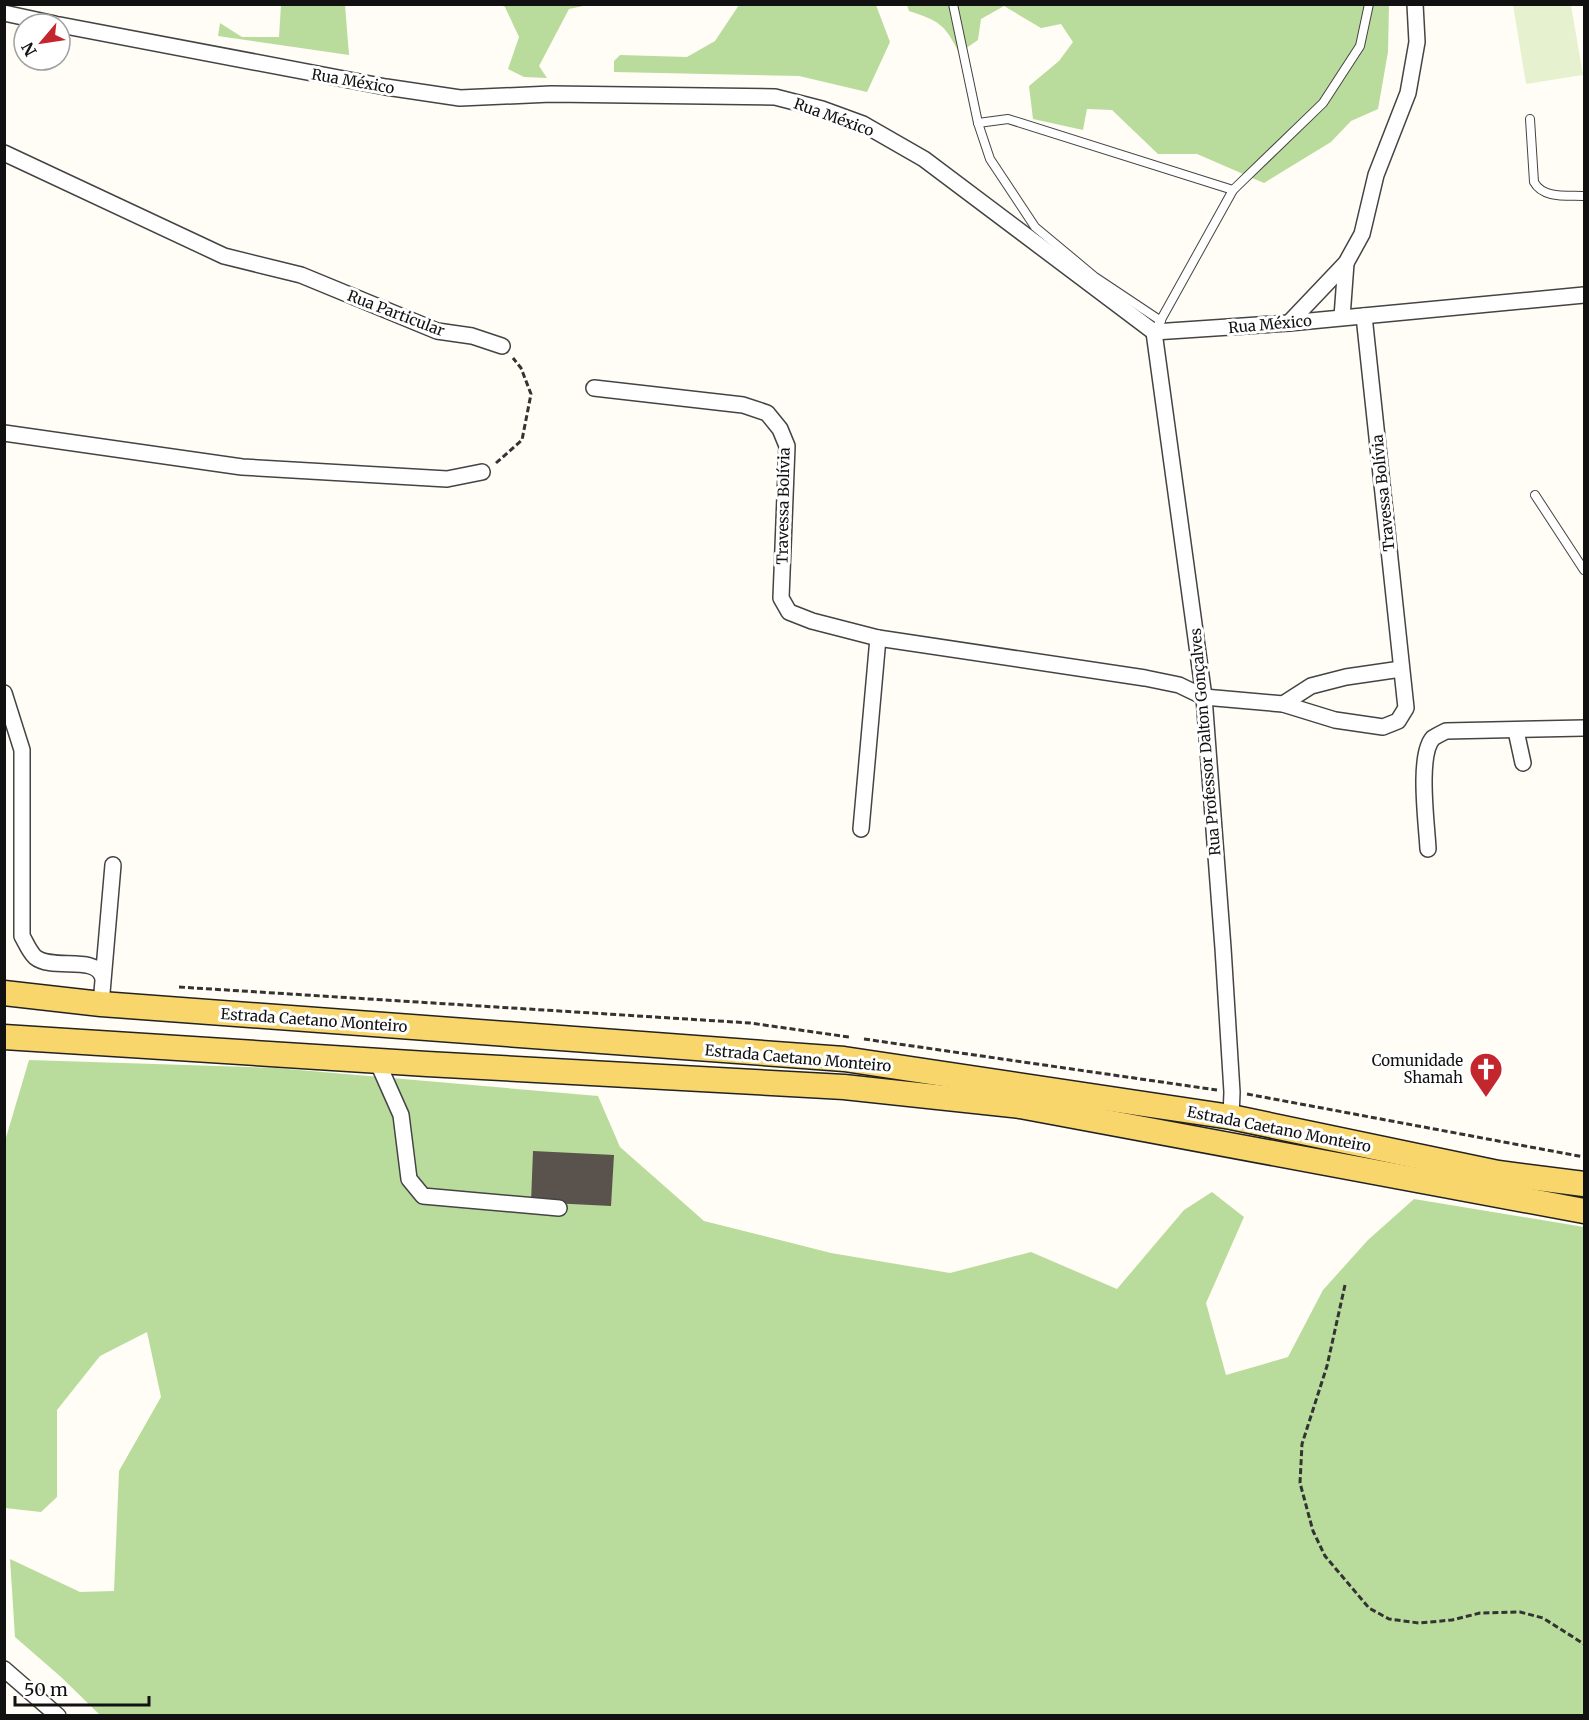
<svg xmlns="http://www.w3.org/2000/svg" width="1589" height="1720" viewBox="0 0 1589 1720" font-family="Merriweather,serif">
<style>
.forest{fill:#b9dc9c}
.pitch{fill:#e6f2cf}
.building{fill:#5a524d}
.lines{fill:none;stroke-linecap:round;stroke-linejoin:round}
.lane-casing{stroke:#444;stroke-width:10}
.street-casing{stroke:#444;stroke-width:18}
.primary-casing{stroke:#222;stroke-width:27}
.path{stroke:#333;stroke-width:3;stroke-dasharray:6 3;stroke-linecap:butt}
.lane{stroke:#fff;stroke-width:8}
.street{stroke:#fff;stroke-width:15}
.primary{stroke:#f9d66b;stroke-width:24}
.labels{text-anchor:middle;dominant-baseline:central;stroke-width:6;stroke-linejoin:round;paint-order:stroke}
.street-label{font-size:15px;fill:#111;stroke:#fff}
.poi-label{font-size:15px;fill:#111;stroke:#fff;text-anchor:end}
</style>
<rect width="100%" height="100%" fill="#fffdf5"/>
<g class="forest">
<path d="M 281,5 L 345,5 L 349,55 L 218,36 L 220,23 L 242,37 L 279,37 Z"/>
<path d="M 501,5 L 501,4 L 588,5 L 569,9 L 539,66 L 547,78 L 524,77 L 508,69 L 519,37 L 505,7 Z"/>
<path d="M 739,5 L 876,5 L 890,42 L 867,92 L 799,76 L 614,72 L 614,61 L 620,55 L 687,57 L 715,41 Z"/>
<path d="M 907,5 L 1389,5 L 1388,52 L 1378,109 L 1351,121 L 1331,142 L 1264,183 L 1197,154 L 1158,154 L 1112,110 L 1087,109 L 1083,130 L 1033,119 L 1029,86 L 1059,61 L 1073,42 L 1061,24 L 1041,28 L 1004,6 L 981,19 L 978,40 L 959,53 C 945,24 939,21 909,11 Z"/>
<path d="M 29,1060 L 276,1068 L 598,1096 L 620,1147 L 704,1221 L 831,1253 L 950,1273 L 1031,1252 L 1117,1289 L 1184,1210 L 1212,1192 L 1244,1217 L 1206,1303 L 1226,1375 L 1288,1357 L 1323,1290 L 1368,1240 L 1414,1199 L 1584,1227 L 1584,1715 L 100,1715 L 61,1677 L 15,1637 L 10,1559 L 80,1592 L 114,1591 L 119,1471 L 161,1397 L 147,1332 L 100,1356 L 57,1410 L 57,1497 L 41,1512 L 5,1508 L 5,1141 Z"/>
</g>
<path class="pitch" d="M 1513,5 L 1571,5 L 1583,75 L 1526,84 Z"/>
<path class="building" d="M 533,1151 L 614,1155 L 611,1206 L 531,1202 Z"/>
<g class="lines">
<defs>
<g id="lane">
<path d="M 953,4 L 978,123 L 990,159 L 1035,227 L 1095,277 L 1161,321"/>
<path d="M 1530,119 L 1534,182 C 1543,199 1568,195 1584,196"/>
<path d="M 978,123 L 1008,119 L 1233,190 L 1323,103 L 1360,46 L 1369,4"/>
<path d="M 1158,325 L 1233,190"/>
<path d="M 1535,495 L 1584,570"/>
</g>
<g id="street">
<path d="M 4,13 L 55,24"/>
<path d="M 60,25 L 386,87 L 460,98 L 551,94 L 775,97 L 822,109 L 863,124 L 924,159 L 1154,332 L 1289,323 L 1584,295"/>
<path d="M 4,153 L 224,256 L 301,275 L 437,331 L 472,336 L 502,346"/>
<path d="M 1342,317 L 1346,263"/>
<path d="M 1289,323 L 1346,263 L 1362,234 L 1376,175 L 1408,93 L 1417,42 L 1415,4"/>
<path d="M 1154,332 L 1204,697 L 1223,948 L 1232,1092 L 1231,1117"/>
<path d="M 594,388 L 743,405 L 767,413 L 780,429 L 787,446 L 781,598 L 789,612 L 812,621 L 878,638 L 1145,678 L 1179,685 L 1204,697 L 1283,704 L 1335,720 L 1383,727 L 1398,721 L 1406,708 L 1364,316"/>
<path d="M 4,433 L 242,467 L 447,479 L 482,472"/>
<path d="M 4,693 L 22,750 L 22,936 C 26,943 29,951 35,957 C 52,971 95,955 102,976"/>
<path d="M 1283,704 L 1311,686 L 1346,677 L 1401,669"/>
<path d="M 1516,731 L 1523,763"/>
<path d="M 861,829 L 878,638"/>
<path d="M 1428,849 C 1427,826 1417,755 1433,738 C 1436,736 1442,733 1446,731 L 1584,728"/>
<path d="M 101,1004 L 113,865"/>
<path d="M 377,1061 L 401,1115 L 409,1179 L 423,1196 L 559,1208"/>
<path d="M 4,1669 L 58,1716"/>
</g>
<g id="primary">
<path d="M 4,993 L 101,1004 L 844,1059 L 1231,1117 L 1498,1173 L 1584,1184"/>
<path d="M 4,1037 L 427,1064 L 844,1087 L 1020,1106 L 1584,1211"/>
</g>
</defs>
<use href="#lane" class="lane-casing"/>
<use href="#street" class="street-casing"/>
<use href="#primary" class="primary-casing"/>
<g class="path">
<path d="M 496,463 L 522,440 L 531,394 L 521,368 L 513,358"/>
<path d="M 179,987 L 750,1023 L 849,1037"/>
<path d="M 864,1039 L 1217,1090"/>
<path d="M 1247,1094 L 1584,1157"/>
<path d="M 1345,1285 L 1327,1366 L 1302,1444 L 1300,1483 L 1313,1531 L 1325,1556 L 1369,1608 L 1389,1619 L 1419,1623 L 1452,1620 L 1480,1613 L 1520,1612 L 1543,1618 L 1584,1644"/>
</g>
<use href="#lane" class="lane"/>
<use href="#street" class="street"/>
<use href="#primary" class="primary"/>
</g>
<defs>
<symbol id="church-pin" viewBox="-11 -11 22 30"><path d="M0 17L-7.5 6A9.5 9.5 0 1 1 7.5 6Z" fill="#c4262e" stroke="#fff"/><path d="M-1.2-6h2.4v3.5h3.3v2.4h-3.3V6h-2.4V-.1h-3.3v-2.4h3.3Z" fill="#fff"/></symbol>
</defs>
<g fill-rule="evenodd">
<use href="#church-pin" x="1467" y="1050" width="38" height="52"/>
</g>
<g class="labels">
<g class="street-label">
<text transform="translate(353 81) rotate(10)">Rua México</text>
<text transform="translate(834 117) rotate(20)">Rua México</text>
<text transform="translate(396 313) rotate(21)">Rua Particular</text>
<text transform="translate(1270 324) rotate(-5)">Rua México</text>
<text transform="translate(1383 493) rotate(-96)">Travessa Bolívia</text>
<text transform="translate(783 506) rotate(-89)">Travessa Bolívia</text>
<text transform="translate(1205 742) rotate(-95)">Rua Professor Dalton Gonçalves</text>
<text transform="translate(314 1020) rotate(4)">Estrada Caetano Monteiro</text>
<text transform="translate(798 1058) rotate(5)">Estrada Caetano Monteiro</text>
<text transform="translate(1279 1129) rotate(11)">Estrada Caetano Monteiro</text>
</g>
<g class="poi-label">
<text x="1463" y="1060">Comunidade<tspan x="1463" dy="17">Shamah</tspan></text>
</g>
</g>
<rect width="1589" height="1720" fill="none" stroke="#111111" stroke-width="12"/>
<g transform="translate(42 42) rotate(241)"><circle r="28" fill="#ffffff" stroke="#a0a0a0" stroke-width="1.5"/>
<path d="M0-4.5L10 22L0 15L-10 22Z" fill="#c4262e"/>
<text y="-9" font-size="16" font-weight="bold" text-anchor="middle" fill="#111111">N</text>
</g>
<path d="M15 1696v9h134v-9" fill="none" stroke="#111111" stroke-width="3"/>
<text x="24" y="1696" font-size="18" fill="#111111" stroke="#ffffff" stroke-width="4.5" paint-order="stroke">50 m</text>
</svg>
